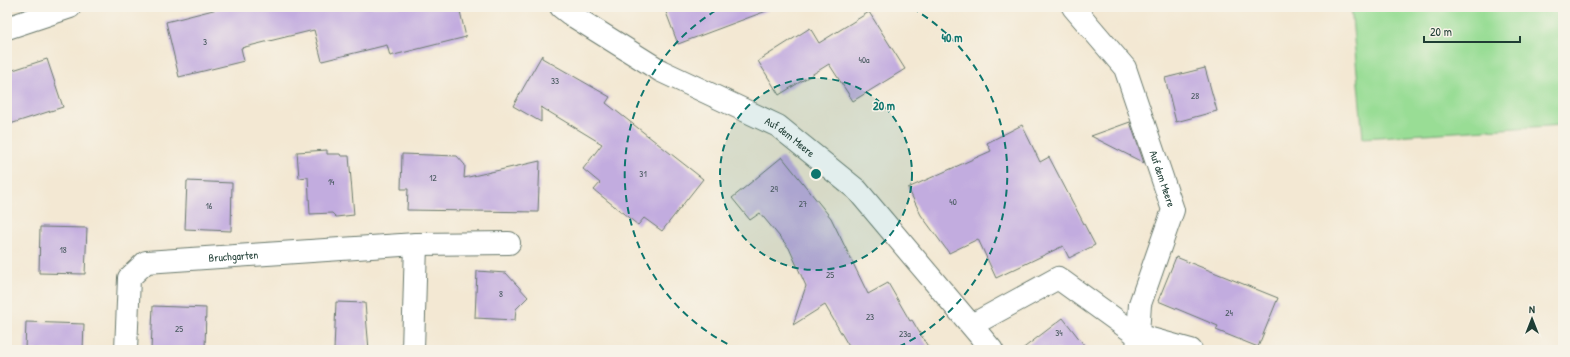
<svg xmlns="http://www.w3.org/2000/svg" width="1570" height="357" viewBox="0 0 1570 357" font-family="'Patrick Hand',sans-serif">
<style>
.green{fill:#99dd95;stroke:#5c8d64}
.building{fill:#c2acdf}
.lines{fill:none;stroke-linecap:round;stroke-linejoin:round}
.minor-casing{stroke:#69796c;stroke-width:24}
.minor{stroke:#fff;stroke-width:22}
.ring{fill:none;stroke:#0f766e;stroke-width:2;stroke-dasharray:7 5}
.labels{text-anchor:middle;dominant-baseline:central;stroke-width:3;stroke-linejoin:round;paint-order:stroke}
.number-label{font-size:9px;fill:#48595f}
.street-label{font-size:11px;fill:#1f3d34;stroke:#f7f3e8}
.centre{fill:#0f766e;stroke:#f7f3e8;stroke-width:2}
.ring-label{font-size:12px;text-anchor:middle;font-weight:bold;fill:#0f766e;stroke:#f7f3e8;stroke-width:3;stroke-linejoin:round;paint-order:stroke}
</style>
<rect width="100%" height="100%" fill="#f7f3e8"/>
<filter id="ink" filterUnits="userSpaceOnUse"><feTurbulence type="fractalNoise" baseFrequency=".025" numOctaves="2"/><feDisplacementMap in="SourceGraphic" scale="8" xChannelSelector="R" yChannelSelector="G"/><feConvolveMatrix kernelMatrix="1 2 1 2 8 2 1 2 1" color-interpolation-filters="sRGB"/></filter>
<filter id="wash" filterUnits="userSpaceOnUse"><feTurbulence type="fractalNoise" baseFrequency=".012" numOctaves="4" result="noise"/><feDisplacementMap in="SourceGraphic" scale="16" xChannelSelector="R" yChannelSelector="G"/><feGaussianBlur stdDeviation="0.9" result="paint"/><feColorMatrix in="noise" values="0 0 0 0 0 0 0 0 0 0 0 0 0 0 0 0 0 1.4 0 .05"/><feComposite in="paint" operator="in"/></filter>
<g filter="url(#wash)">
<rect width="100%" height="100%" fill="#f3e8d3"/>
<path class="green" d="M 1351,7 L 1563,7 L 1563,125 L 1363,138 Z"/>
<g id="blocks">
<g class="building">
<path d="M 225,7 L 459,7 L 466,37 L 390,56 L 387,45 L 322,61 L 314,30 L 241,48 L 244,61 L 179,77 L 166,22 Z"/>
<path d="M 664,7 L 768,7 L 769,10 L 678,44 Z"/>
<path d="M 869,12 L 905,69 L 853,101 L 829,64 L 779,95 L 758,61 L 810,28 L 819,43 Z"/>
<path d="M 542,55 L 542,58 L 610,97 L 606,103 L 703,179 L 662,231 L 644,218 L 638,225 L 594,190 L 600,183 L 583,169 L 602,144 L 541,107 L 541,122 L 513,106 Z"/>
<path d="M 47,59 L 63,107 L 7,125 L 7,72 Z"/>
<path d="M 1205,68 L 1217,111 L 1176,122 L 1165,78 Z"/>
<path d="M 1130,122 L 1144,163 L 1091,136 Z"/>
<path d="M 1022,125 L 1040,162 L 1049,157 L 1095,245 L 1069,258 L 1063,246 L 996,278 L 978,239 L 949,253 L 921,215 L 908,188 L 991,151 L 987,143 Z"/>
<path d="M 327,150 L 327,154 L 340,154 L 341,156 L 349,156 L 354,215 L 336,217 L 332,213 L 310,214 L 308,177 L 299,178 L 297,152 Z"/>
<path d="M 402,154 L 457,156 L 465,165 L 464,178 L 540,161 L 538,212 L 407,210 L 408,189 L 401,189 Z"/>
<path d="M 782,157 L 831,218 L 868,294 L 888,283 L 910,321 L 912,320 L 930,350 L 851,350 L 825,305 L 793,325 L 806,286 L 789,248 L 760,213 L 750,220 L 732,198 Z"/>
<path d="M 187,181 L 232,183 L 231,231 L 185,229 Z"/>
<path d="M 40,227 L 87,228 L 85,274 L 39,273 Z"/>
<path d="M 1176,257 L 1278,298 L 1258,347 L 1216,330 L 1218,326 L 1158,301 Z"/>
<path d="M 477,271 L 506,273 L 528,297 L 516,309 L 515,320 L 475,318 Z"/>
<path d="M 336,302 L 365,303 L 369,350 L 334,350 Z"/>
<path d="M 153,306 L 206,308 L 205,350 L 151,350 Z"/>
<path d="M 1063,318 L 1088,350 L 1021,350 Z"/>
<path d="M 26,322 L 84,324 L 83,350 L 25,350 Z"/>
</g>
</g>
</g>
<g filter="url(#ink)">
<use href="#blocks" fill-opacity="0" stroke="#69796c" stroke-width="1"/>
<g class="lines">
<defs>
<g id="minor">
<path id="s1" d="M 561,7 L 570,14 L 661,71 L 778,126 L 857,190 L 992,350"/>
<path id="s2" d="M 1073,7 L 1125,68 L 1173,210 L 1140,304 L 1137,350"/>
<path d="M 7,28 L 70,7"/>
<path d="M 972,325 L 1058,278 L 1137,335 L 1191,350"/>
<path id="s3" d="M 126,350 L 129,278 L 146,262 L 416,244 L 509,243"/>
<path d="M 413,350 L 416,244"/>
</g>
</defs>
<use href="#minor" class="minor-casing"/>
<use href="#minor" class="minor"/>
</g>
</g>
<circle cx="816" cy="174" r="96" fill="#0f766e" fill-opacity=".12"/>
<g class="ring">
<circle cx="816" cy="174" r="96"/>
<path d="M738 349A192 192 0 0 1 720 8M912 8A192 192 0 0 1 894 349"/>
</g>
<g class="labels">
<g class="number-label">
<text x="205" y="42">3</text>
<text x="864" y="60">40a</text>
<text x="555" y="81">33</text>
<text x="1195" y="96">28</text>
<text x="643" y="174">31</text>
<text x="433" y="178">12</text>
<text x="331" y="182">14</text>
<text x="774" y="189">29</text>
<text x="953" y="202">40</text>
<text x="803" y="204">27</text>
<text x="209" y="206">16</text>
<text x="63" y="250">18</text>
<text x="830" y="275">25</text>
<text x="501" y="294">8</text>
<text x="1229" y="313">24</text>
<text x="870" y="317">23</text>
<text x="179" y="329">25</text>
<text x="1059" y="333">34</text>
<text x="905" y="334">23a</text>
</g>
<g class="street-label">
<text stroke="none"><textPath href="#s1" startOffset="264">Auf dem Meere</textPath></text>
<text stroke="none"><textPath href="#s2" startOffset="197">Auf dem Meere</textPath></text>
<text stroke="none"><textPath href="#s3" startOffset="183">Bruchgarten</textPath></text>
</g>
</g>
<circle cx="816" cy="174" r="6" class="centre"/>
<g class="ring-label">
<text x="952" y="42">40 m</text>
<text x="884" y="110">20 m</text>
</g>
<rect width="1570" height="357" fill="none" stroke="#f7f3e8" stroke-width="24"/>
<g transform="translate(1532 319)" stroke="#f7f3e8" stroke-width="3" paint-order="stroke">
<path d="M0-3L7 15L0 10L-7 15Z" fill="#1f3d34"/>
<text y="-6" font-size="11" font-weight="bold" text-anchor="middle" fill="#1f3d34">N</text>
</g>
<path d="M1424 36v6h96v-6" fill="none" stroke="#1f3d34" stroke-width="2"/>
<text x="1430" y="36" font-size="12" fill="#1f3d34" stroke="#f7f3e8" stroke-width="3" paint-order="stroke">20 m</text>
</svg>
